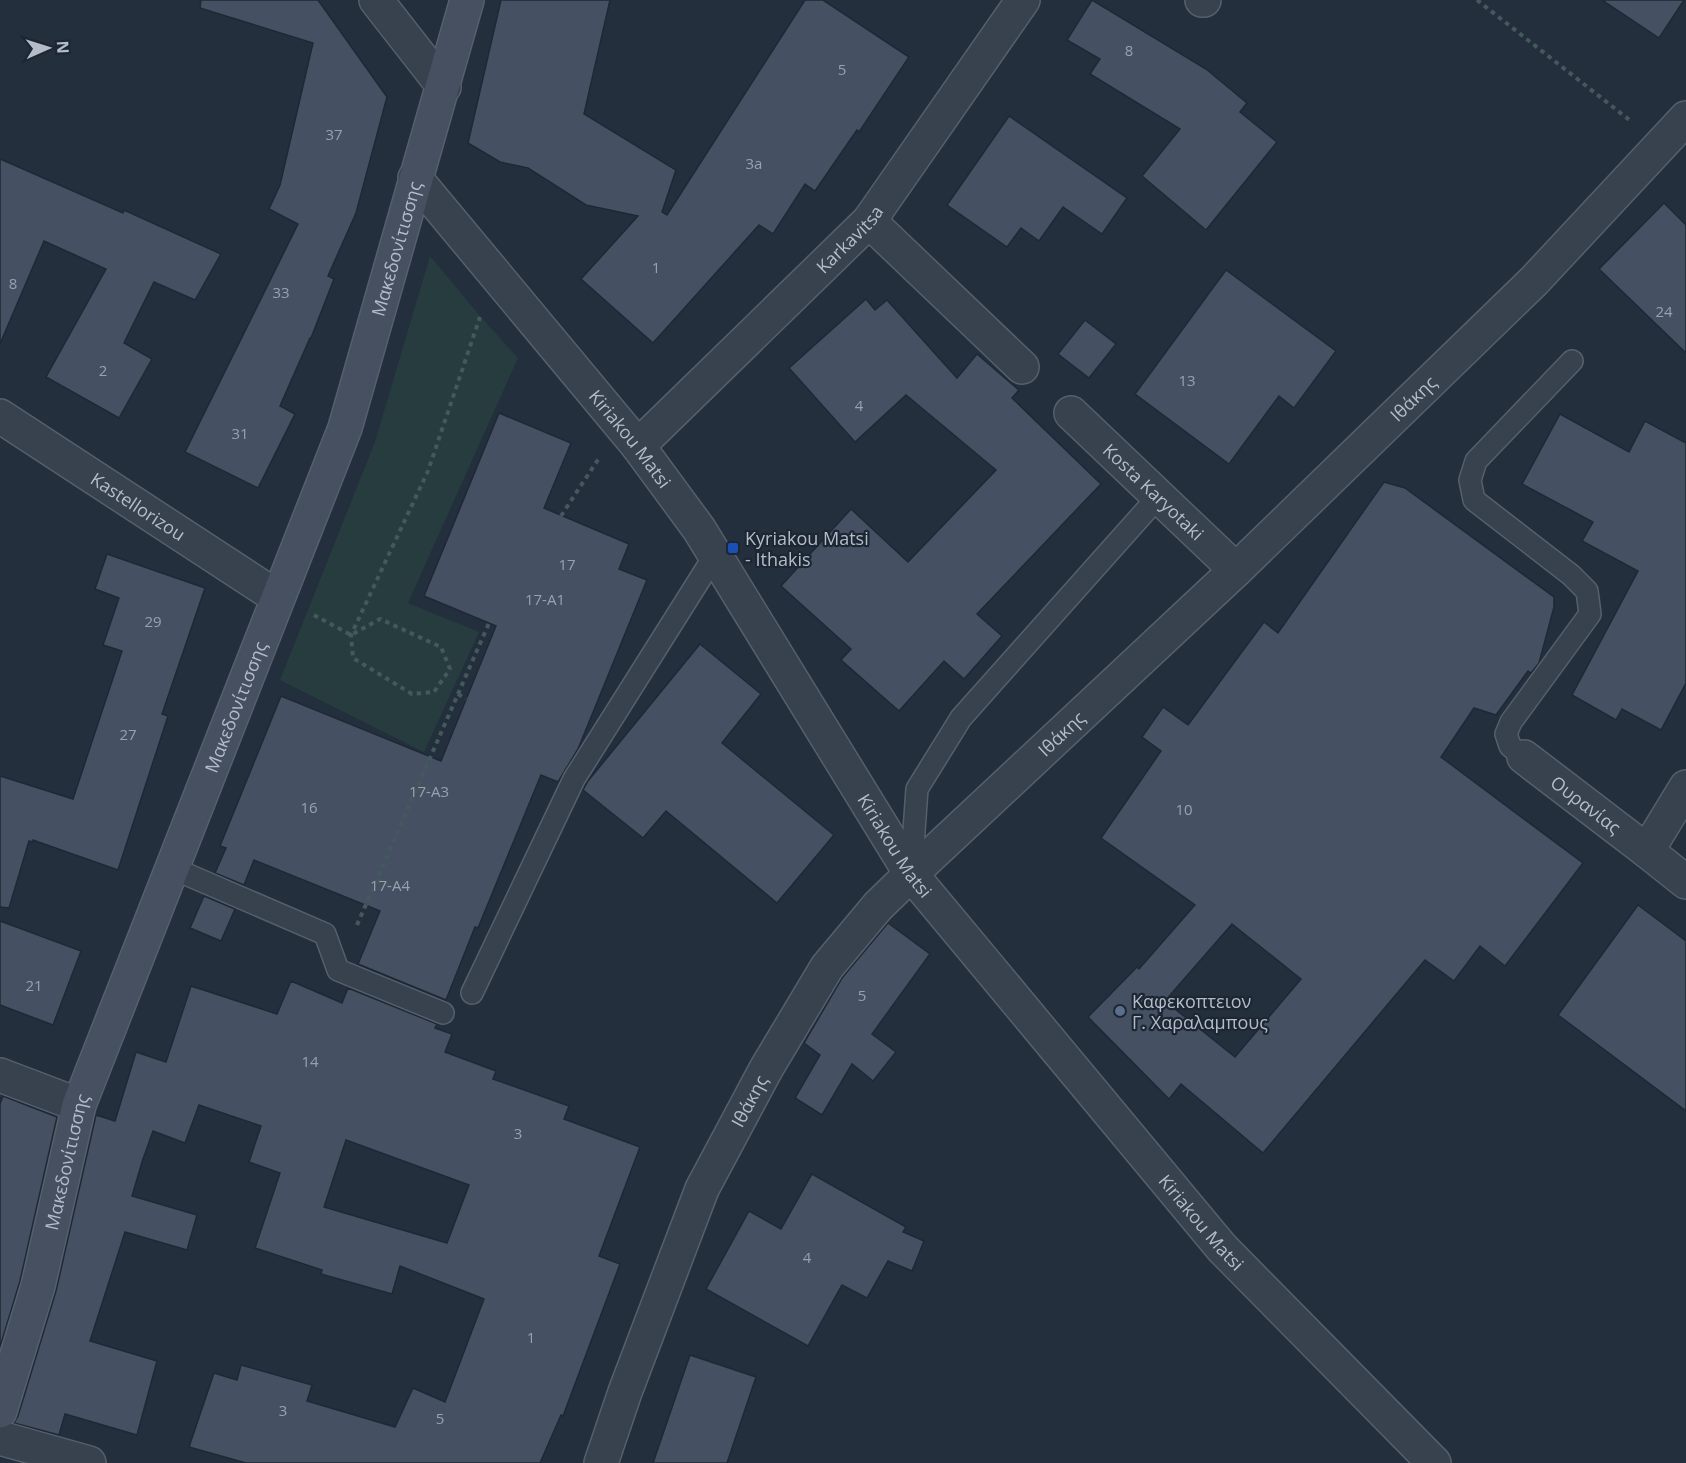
<svg xmlns="http://www.w3.org/2000/svg" width="1686" height="1463" viewBox="0 0 1686 1463" font-family="'Open Sans',sans-serif">
<style>
.green{fill:#263c3f}
.building{fill:#455162;stroke:#1f2835;stroke-width:1.5;fill-rule:evenodd}
.lines{fill:none;stroke-linecap:round;stroke-linejoin:round}
.service-casing{stroke:#565f6c;stroke-width:24}
.minor-casing{stroke:#565f6c;stroke-width:36}
.tertiary-casing{stroke:#565f6c;stroke-width:36}
.secondary-casing{stroke:#565f6c;stroke-width:36}
.path{stroke:#44595c;stroke-width:4;stroke-dasharray:4.5 4.5;stroke-linecap:butt}
.service{stroke:#38414e;stroke-width:21}
.minor{stroke:#38414e;stroke-width:33}
.tertiary{stroke:#38414e;stroke-width:33}
.secondary{stroke:#465061;stroke-width:33}
.transit-dot{fill:#1a4fb4;stroke:#1d2633;stroke-width:2}
.service-dot{fill:#5c6f8a;stroke:#1d2633;stroke-width:2}
.labels{text-anchor:middle;dominant-baseline:central;stroke-width:4.5;stroke-linejoin:round;paint-order:stroke}
.number-label{font-size:15px;fill:#98a1af}
.street-label{font-size:18px;fill:#b4bcc9;stroke:#1d2633}
.poi-label{font-size:18px;fill:#b4bcc9;stroke:#1d2633;text-anchor:start}
</style>
<rect width="100%" height="100%" fill="#242f3e"/>
<path class="green" d="M 430,256 L 480,316 L 518,358 L 408,603 L 479,632 L 424,752 L 280,680 L 375,442 Z"/>
<g class="building">
<path d="M 201,0 L 318,0 L 387,97 L 356,213 L 328,276 L 334,279 L 311,338 L 310,338 L 280,406 L 295,414 L 258,488 L 185,452 L 298,224 L 269,209 L 280,185 L 313,43 L 200,8 Z"/>
<path d="M 501,0 L 610,0 L 584,114 L 676,170 L 662,212 L 667,215 L 805,0 L 823,0 L 909,57 L 859,132 L 857,130 L 815,191 L 805,184 L 773,234 L 759,225 L 653,343 L 581,279 L 638,216 L 586,205 L 528,168 L 500,162 L 468,143 Z"/>
<path d="M 1092,0 L 1206,69 L 1247,103 L 1240,112 L 1277,142 L 1206,230 L 1142,176 L 1180,129 L 1090,74 L 1100,59 L 1067,40 Z"/>
<path d="M 1602,0 L 1684,0 L 1659,38 Z"/>
<path d="M 1009,116 L 1127,198 L 1102,234 L 1063,207 L 1039,241 L 1021,228 L 1007,247 L 947,205 Z"/>
<path d="M 0,159 L 123,213 L 124,210 L 221,254 L 195,300 L 154,282 L 124,343 L 152,359 L 119,418 L 46,377 L 106,269 L 44,241 L 0,344 Z"/>
<path d="M 1664,203 L 1686,225 L 1686,353 L 1599,269 Z"/>
<path d="M 1226,270 L 1336,351 L 1294,408 L 1279,396 L 1229,464 L 1135,394 Z"/>
<path d="M 866,299 L 875,310 L 887,300 L 957,378 L 977,354 L 1019,390 L 1012,398 L 1101,484 L 977,614 L 1002,636 L 964,679 L 944,661 L 899,711 L 841,660 L 851,649 L 781,586 L 851,509 L 908,562 L 996,470 L 906,395 L 855,442 L 789,368 Z"/>
<path d="M 1085,320 L 1116,344 L 1089,378 L 1058,354 Z"/>
<path d="M 499,413 L 571,443 L 544,508 L 629,544 L 619,569 L 647,580 L 578,749 L 558,782 L 541,775 L 478,928 L 475,927 L 446,1000 L 358,964 L 380,911 L 254,860 L 244,885 L 215,873 L 226,848 L 220,846 L 281,696 L 441,761 L 496,626 L 424,596 Z"/>
<path d="M 1560,414 L 1629,452 L 1645,421 L 1686,443 L 1686,683 L 1661,730 L 1622,709 L 1616,720 L 1572,695 L 1638,571 L 1582,541 L 1593,522 L 1522,484 Z"/>
<path d="M 1384,482 L 1405,488 L 1554,597 L 1554,607 L 1539,663 L 1531,673 L 1528,671 L 1496,715 L 1474,708 L 1441,757 L 1583,863 L 1505,966 L 1480,946 L 1454,981 L 1425,960 L 1263,1153 L 1181,1084 L 1169,1099 L 1088,1017 L 1137,967 L 1139,969 L 1195,905 L 1101,838 L 1161,751 L 1142,737 L 1163,707 L 1188,725 L 1264,622 L 1278,633 ZM 1232,924 L 1301,979 L 1235,1057 L 1165,1001 Z"/>
<path d="M 107,554 L 205,588 L 162,714 L 168,716 L 118,870 L 33,840 L 33,842 L 29,841 L 9,908 L 0,907 L 0,776 L 73,799 L 122,651 L 103,645 L 119,598 L 95,589 Z"/>
<path d="M 700,644 L 761,694 L 722,743 L 834,835 L 777,903 L 666,811 L 643,838 L 583,790 L 588,781 Z"/>
<path d="M 204,896 L 235,909 L 221,941 L 190,928 Z"/>
<path d="M 1638,905 L 1686,941 L 1686,1111 L 1558,1015 Z"/>
<path d="M 0,921 L 81,951 L 53,1025 L 0,1005 Z"/>
<path d="M 888,923 L 930,954 L 872,1034 L 896,1052 L 873,1081 L 852,1064 L 822,1115 L 795,1098 L 820,1055 L 804,1043 L 842,978 Z"/>
<path d="M 291,981 L 342,1003 L 348,988 L 437,1024 L 435,1028 L 452,1034 L 445,1052 L 496,1071 L 493,1079 L 569,1106 L 564,1119 L 640,1147 L 599,1256 L 620,1264 L 563,1416 L 561,1415 L 540,1463 L 246,1463 L 189,1447 L 214,1373 L 237,1380 L 241,1365 L 312,1385 L 307,1401 L 395,1427 L 413,1388 L 445,1402 L 484,1299 L 400,1266 L 392,1294 L 321,1274 L 322,1270 L 255,1248 L 280,1173 L 249,1162 L 261,1126 L 199,1105 L 185,1143 L 153,1131 L 142,1162 L 132,1196 L 197,1215 L 187,1250 L 125,1232 L 90,1341 L 157,1361 L 137,1435 L 65,1414 L 59,1435 L 14,1423 L 18,1416 L 56,1291 L 96,1115 L 115,1121 L 136,1052 L 166,1062 L 191,986 L 277,1014 ZM 346,1140 L 469,1185 L 447,1243 L 324,1207 Z"/>
<path d="M 3,1096 L 57,1117 L 20,1281 L 0,1347 L 0,1104 Z"/>
<path d="M 812,1174 L 906,1227 L 903,1232 L 924,1241 L 912,1271 L 888,1261 L 867,1298 L 842,1285 L 808,1346 L 706,1289 L 749,1211 L 781,1229 Z"/>
<path d="M 690,1355 L 756,1377 L 727,1463 L 653,1463 Z"/>
</g>
<g class="lines">
<defs>
<g id="service">
<path d="M 1524,757 L 1510,746 L 1506,734 L 1511,722 L 1590,614 L 1587,591 L 1571,575 L 1474,500 L 1470,480 L 1476,461 L 1572,361"/>
<path d="M 172,868 L 325,934 L 338,970 L 443,1013"/>
<path d="M 911,873 L 917,789 L 961,718 L 1158,497"/>
<path d="M 472,993 L 574,779 L 715,555"/>
</g>
<g id="minor">
<path d="M 1202,0 L 1204,0"/>
<path id="s1" d="M 415,178 L 638,446 L 699,529 L 911,874 L 1222,1248 L 1434,1463"/>
<path d="M 869,221 L 1022,367"/>
<path id="s2" d="M 1071,413 L 1236,570"/>
<path id="s3" d="M 0,416 L 277,597"/>
<path id="s4" d="M 638,446 L 869,221 L 1023,0"/>
<path id="s5" d="M 1524,757 L 1647,851"/>
<path d="M 1686,787 L 1647,851 L 1686,882"/>
<path d="M 0,1075 L 79,1105"/>
<path d="M 0,1438 L 89,1463"/>
<path id="s6" d="M 601,1463 L 625,1392 L 702,1189 L 766,1069 L 827,967 L 878,906 L 911,874 L 1236,570 L 1534,281 L 1686,118"/>
</g>
<path id="tertiary" d="M 376,0 L 444,87"/>
<g id="secondary">
<path id="s7" d="M 0,1411 L 38,1286 L 79,1105 L 345,428 L 467,0"/>
</g>
</defs>
<use href="#service" class="service-casing"/>
<use href="#minor" class="minor-casing"/>
<use href="#tertiary" class="tertiary-casing"/>
<use href="#secondary" class="secondary-casing"/>
<g class="path">
<path d="M 1477,0 L 1632,122"/>
<path d="M 561,516 L 599,458"/>
<path d="M 314,615 L 351,635 L 380,619 L 441,647 L 450,669 L 434,692 L 412,694 L 353,658 L 351,635 L 428,471 L 480,317"/>
<path d="M 458,694 L 466,699"/>
<path d="M 418,787 L 429,791"/>
<path d="M 377,880 L 390,885"/>
<path d="M 357,925 L 489,623"/>
</g>
<use href="#service" class="service"/>
<use href="#minor" class="minor"/>
<use href="#tertiary" class="tertiary"/>
<use href="#secondary" class="secondary"/>
</g>
<rect class="transit-dot" x="727" y="542" width="12" height="12" rx="3"/>
<circle class="service-dot" cx="1120" cy="1011" r="6"/>
<g class="labels">
<g class="number-label">
<text x="1129" y="50">8</text>
<text x="842" y="69">5</text>
<text x="334" y="134">37</text>
<text x="754" y="163">3a</text>
<text x="656" y="267">1</text>
<text x="13" y="283">8</text>
<text x="281" y="292">33</text>
<text x="1664" y="311">24</text>
<text x="103" y="370">2</text>
<text x="1187" y="380">13</text>
<text x="859" y="405">4</text>
<text x="240" y="433">31</text>
<text x="567" y="564">17</text>
<text x="545" y="599">17-A1</text>
<text x="153" y="621">29</text>
<text x="128" y="734">27</text>
<text x="429" y="791">17-A3</text>
<text x="309" y="807">16</text>
<text x="1184" y="809">10</text>
<text x="390" y="885">17-A4</text>
<text x="34" y="985">21</text>
<text x="862" y="995">5</text>
<text x="310" y="1061">14</text>
<text x="518" y="1133">3</text>
<text x="807" y="1257">4</text>
<text x="531" y="1337">1</text>
<text x="283" y="1410">3</text>
<text x="440" y="1418">5</text>
</g>
<g class="street-label">
<text stroke="none"><textPath href="#s4" startOffset="296">Karkavitsa</textPath></text>
<text stroke="none"><textPath href="#s7" startOffset="1230">Μακεδονίτισσης</textPath></text>
<text stroke="none"><textPath href="#s6" startOffset="1364">Ιθάκης</textPath></text>
<text stroke="none"><textPath href="#s1" startOffset="338">Kiriakou Matsi</textPath></text>
<text stroke="none"><textPath href="#s2" startOffset="114">Kosta Karyotaki</textPath></text>
<text stroke="none"><textPath href="#s3" startOffset="165">Kastellorizou</textPath></text>
<text stroke="none"><textPath href="#s7" startOffset="744">Μακεδονίτισσης</textPath></text>
<text stroke="none"><textPath href="#s6" startOffset="878">Ιθάκης</textPath></text>
<text stroke="none"><textPath href="#s5" startOffset="78">Ουρανίας</textPath></text>
<text stroke="none"><textPath href="#s1" startOffset="824">Kiriakou Matsi</textPath></text>
<text stroke="none"><textPath href="#s6" startOffset="392">Ιθάκης</textPath></text>
<text stroke="none"><textPath href="#s7" startOffset="258">Μακεδονίτισσης</textPath></text>
<text stroke="none"><textPath href="#s1" startOffset="1310">Kiriakou Matsi</textPath></text>
</g>
<g class="poi-label">
<text x="745" y="538">Kyriakou Matsi<tspan x="745" dy="21">- Ithakis</tspan></text>
<text x="1132" y="1001">Καφεκοπτειον<tspan x="1132" dy="21">Γ. Χαραλαμπους</tspan></text>
</g>
</g>
<g transform="translate(48 48) rotate(87)" stroke="#1d2633" stroke-width="4.5" paint-order="stroke">
<path d="M0-4.5L10 22L0 15L-10 22Z" fill="#b4bcc9"/>
<text y="-9" font-size="16" font-weight="bold" text-anchor="middle" fill="#b4bcc9">N</text>
</g>
</svg>
